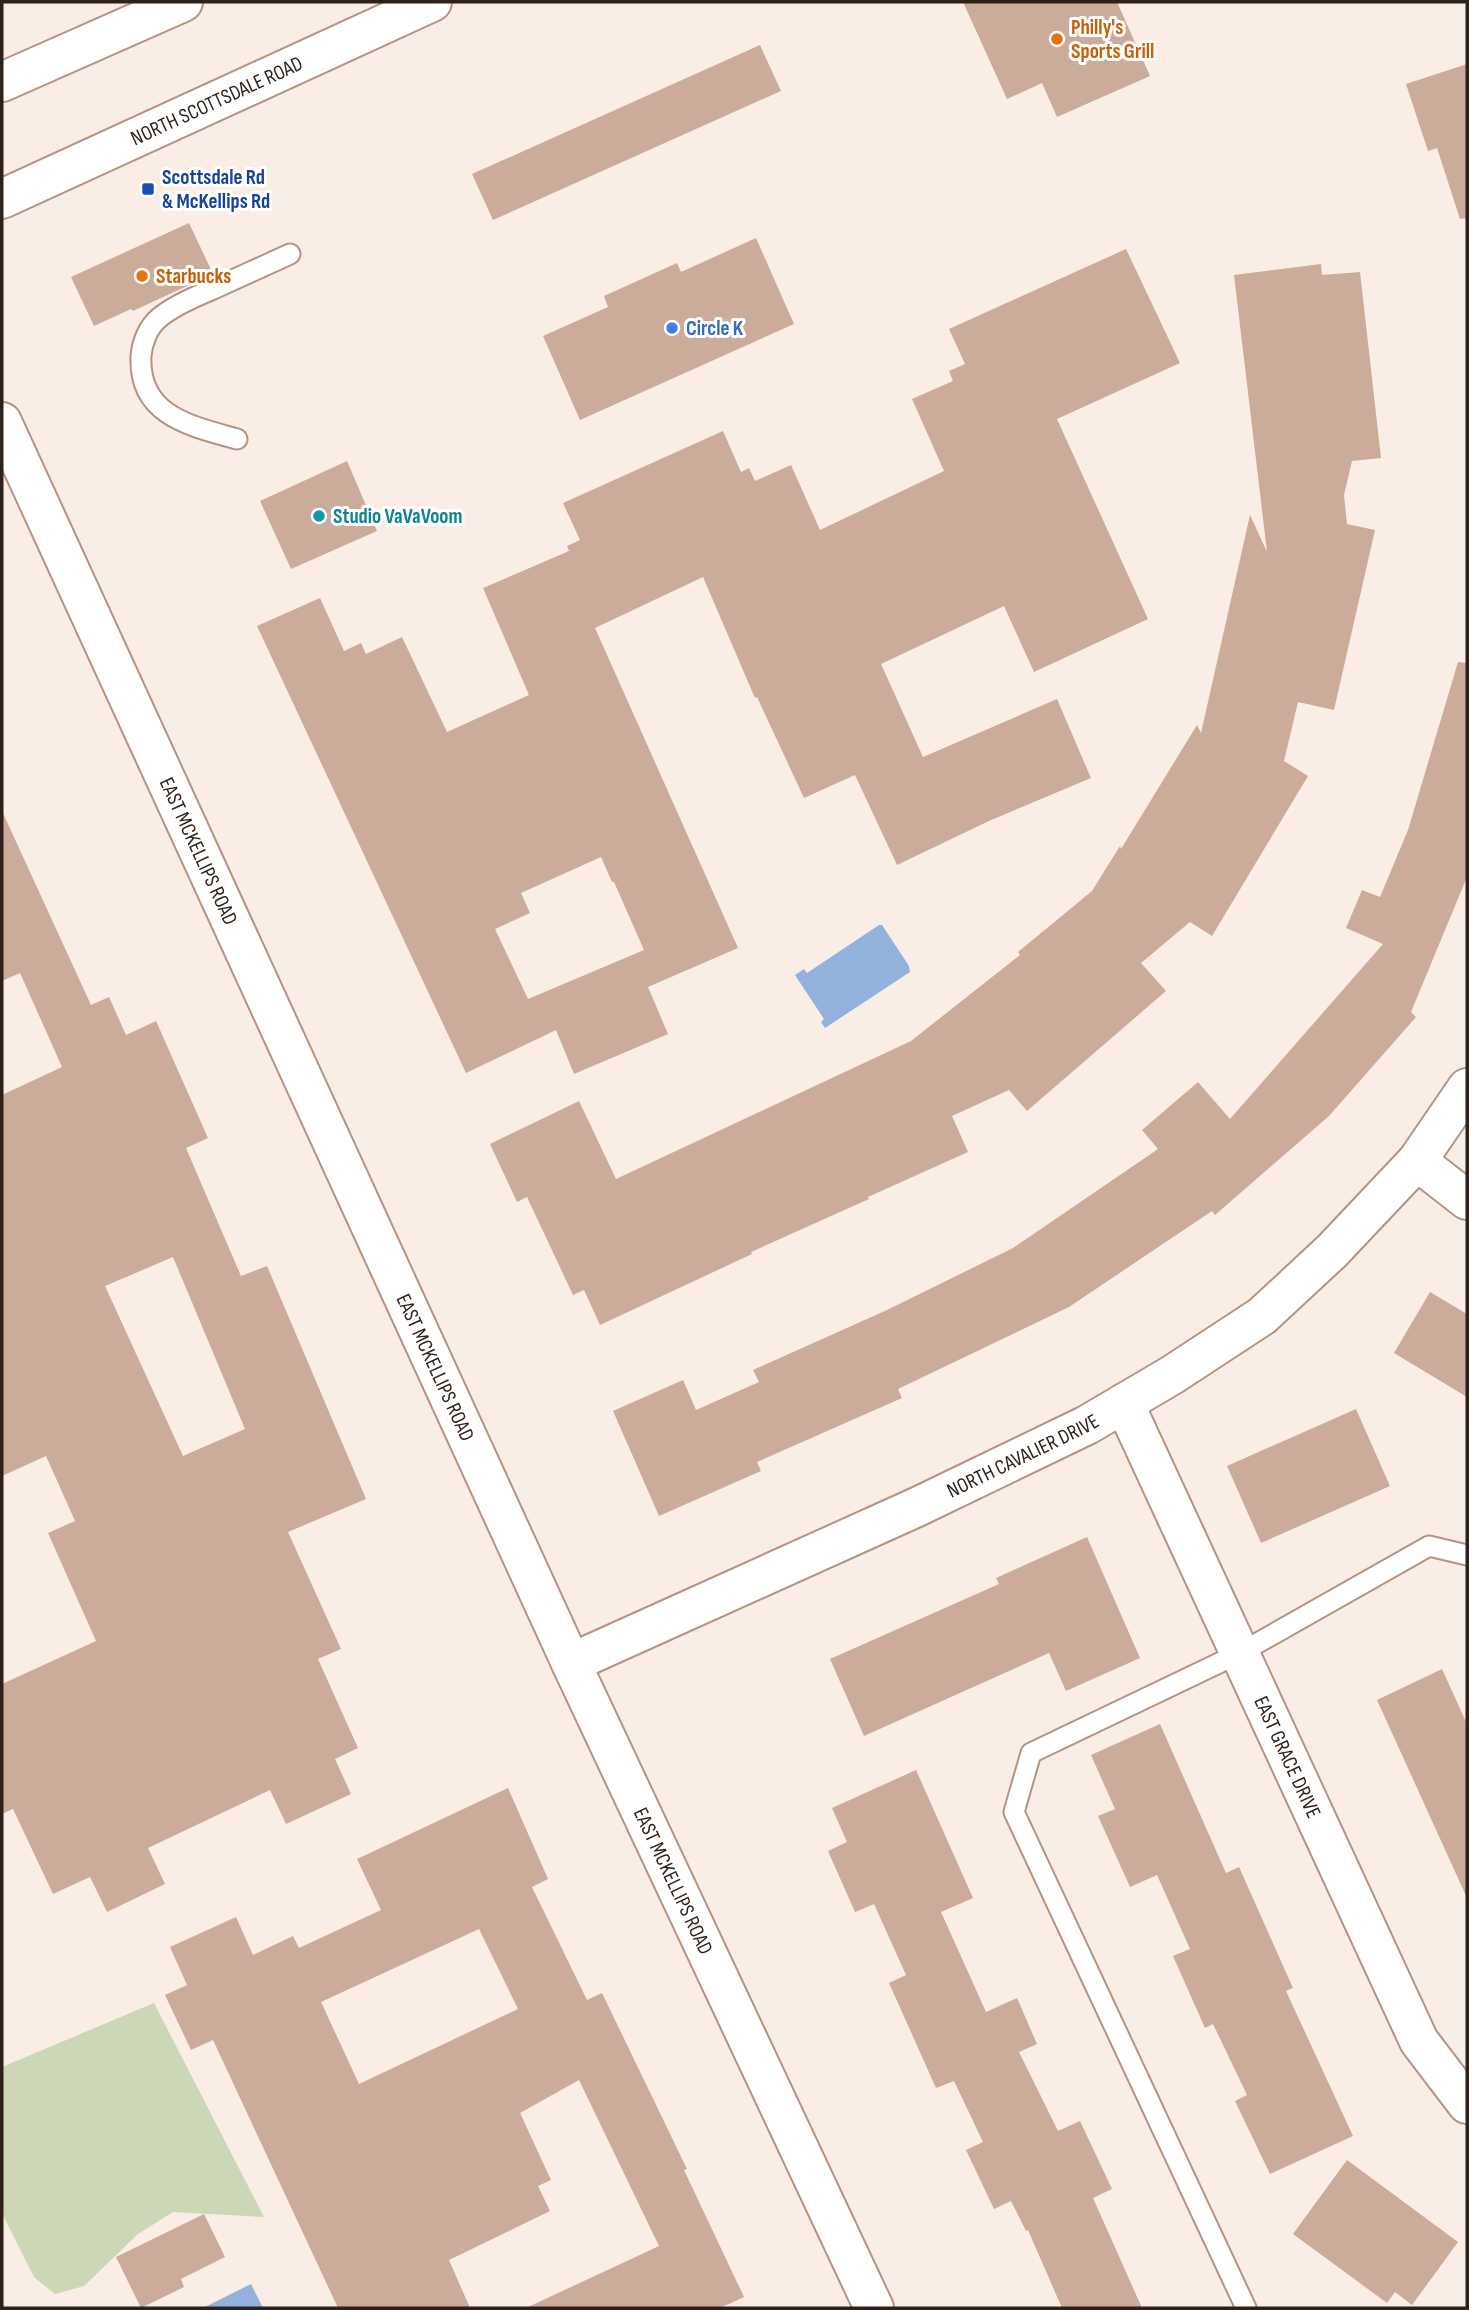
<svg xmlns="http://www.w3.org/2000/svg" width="1469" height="2310" viewBox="0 0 1469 2310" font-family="'Sofia Sans Condensed',sans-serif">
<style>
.green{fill:#cbd7b6}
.water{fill:#92b2dc}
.building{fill:#cbab9a;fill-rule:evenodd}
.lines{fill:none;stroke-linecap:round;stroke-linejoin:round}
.lane-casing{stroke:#b39483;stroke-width:23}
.street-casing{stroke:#b39483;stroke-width:42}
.secondary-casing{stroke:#b39483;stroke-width:42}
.primary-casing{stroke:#b39483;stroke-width:42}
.lane{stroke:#fff;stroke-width:19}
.street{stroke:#fff;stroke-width:38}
.secondary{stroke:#fff;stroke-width:38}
.primary{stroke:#fff;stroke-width:38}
.food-dot{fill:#e8710a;stroke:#fff;stroke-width:2.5}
.transit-dot{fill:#1a4fb4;stroke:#fff;stroke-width:2.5}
.shop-dot{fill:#3f7fe0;stroke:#fff;stroke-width:2.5}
.culture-dot{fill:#0f9aa8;stroke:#fff;stroke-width:2.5}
.labels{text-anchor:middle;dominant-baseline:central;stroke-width:6;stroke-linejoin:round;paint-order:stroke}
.food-label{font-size:21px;font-weight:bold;fill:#c56008;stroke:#fff;text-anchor:start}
.street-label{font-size:21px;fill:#2d211a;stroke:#fff}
.transit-label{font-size:21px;font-weight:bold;fill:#164399;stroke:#fff;text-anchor:start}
.shop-label{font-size:21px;font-weight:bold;fill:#366cbe;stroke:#fff;text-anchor:start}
.culture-label{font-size:21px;font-weight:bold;fill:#0d838f;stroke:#fff;text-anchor:start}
</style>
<rect width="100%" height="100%" fill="#faede6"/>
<path class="green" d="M 154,2003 L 264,2217 L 173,2212 L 138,2234 L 84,2286 L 55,2294 L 34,2277 L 2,2213 L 2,2067 Z"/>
<g class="water">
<path d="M 879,925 L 882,925 L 909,966 L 910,972 L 825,1028 L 821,1022 L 824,1019 L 795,975 L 804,969 L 807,973 Z"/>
<path d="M 251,2284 L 263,2308 L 203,2308 Z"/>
</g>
<g class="building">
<path d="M 963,2 L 1117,2 L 1150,76 L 1057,117 L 1042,83 L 1007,99 Z"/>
<path d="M 760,45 L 781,91 L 493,220 L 472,174 Z"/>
<path d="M 1467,64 L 1467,218 L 1460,219 L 1437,148 L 1428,151 L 1406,84 Z"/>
<path d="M 189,223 L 213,274 L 133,311 L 131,309 L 94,326 L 71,277 Z"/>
<path d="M 756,238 L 794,324 L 580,420 L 543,336 L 608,307 L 604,296 L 677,263 L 681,272 Z"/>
<path d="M 1126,249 L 1180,363 L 1057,419 L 1148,619 L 1034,672 L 1004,606 L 881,664 L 923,757 L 1057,699 L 1091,778 L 989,821 L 897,865 L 855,775 L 804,798 L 757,697 L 755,698 L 703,577 L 595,628 L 738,948 L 648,987 L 668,1034 L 574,1074 L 556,1030 L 466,1073 L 257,626 L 320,598 L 344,651 L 361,643 L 366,654 L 402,637 L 447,732 L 529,695 L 483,588 L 569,551 L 567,546 L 580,540 L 563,503 L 723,431 L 741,472 L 749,468 L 755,481 L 791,465 L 820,530 L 944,471 L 912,399 L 953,381 L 949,371 L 965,364 L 949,329 ZM 601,857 L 612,882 L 614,882 L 644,950 L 528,999 L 495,929 L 530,913 L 521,893 Z"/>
<path d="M 1321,264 L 1322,275 L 1360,272 L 1381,458 L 1352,461 L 1344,495 L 1347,524 L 1375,530 L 1334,710 L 1298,702 L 1284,761 L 1308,776 L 1212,936 L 1190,922 L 1141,963 L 1166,991 L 1027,1111 L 1009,1090 L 952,1116 L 968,1152 L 868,1197 L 869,1199 L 751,1252 L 752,1254 L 600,1325 L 584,1290 L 573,1295 L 527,1197 L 517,1202 L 490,1144 L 579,1101 L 616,1179 L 911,1041 L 1020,955 L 1018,952 L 1092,891 L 1120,846 L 1121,849 L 1197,725 L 1201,733 L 1250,515 L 1267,552 L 1234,275 Z"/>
<path d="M 347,461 L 377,531 L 291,569 L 260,501 Z"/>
<path d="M 1458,662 L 1467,663 L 1467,877 L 1411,1012 L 1416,1017 L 1329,1116 L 1215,1215 L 1212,1211 L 1069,1307 L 898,1389 L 902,1398 L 757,1462 L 761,1471 L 659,1516 L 613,1411 L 683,1380 L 696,1410 L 759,1382 L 753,1370 L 887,1310 L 1013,1248 L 1158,1149 L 1142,1130 L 1198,1082 L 1230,1119 L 1383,944 L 1346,928 L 1362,890 L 1380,897 L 1408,830 Z"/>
<path d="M 2,811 L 91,1005 L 109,997 L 126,1035 L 156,1021 L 208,1138 L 186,1148 L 241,1276 L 267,1266 L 366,1499 L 288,1532 L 341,1649 L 318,1659 L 358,1748 L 335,1759 L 351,1794 L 286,1824 L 270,1790 L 148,1848 L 165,1884 L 107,1912 L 90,1877 L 53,1894 L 13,1809 L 2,1814 L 2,1684 L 96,1641 L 48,1533 L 75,1521 L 46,1456 L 2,1476 L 2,1095 L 62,1067 L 20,973 L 2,981 ZM 173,1257 L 245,1429 L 183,1456 L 105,1286 Z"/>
<path d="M 1430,1292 L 1467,1314 L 1467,1397 L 1394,1353 Z"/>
<path d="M 1356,1409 L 1390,1486 L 1261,1543 L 1227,1466 Z"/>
<path d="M 1087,1537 L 1140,1658 L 1066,1691 L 1049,1653 L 864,1736 L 830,1659 L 999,1584 L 996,1578 Z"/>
<path d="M 1442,1669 L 1467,1724 L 1467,1898 L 1377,1700 Z"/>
<path d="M 1160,1724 L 1226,1873 L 1239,1867 L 1293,1988 L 1286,1991 L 1353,2136 L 1270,2174 L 1235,2101 L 1247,2095 L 1213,2024 L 1205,2028 L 1173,1956 L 1190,1949 L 1157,1875 L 1130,1887 L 1098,1816 L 1115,1809 L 1091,1755 Z"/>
<path d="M 916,1770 L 973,1898 L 941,1912 L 986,2012 L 1017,1998 L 1037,2044 L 1019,2052 L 1058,2131 L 1080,2121 L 1112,2189 L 1093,2198 L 1142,2308 L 1062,2308 L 1028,2230 L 1026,2231 L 1011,2201 L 994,2209 L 966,2150 L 983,2142 L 954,2081 L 936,2088 L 889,1983 L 906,1975 L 874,1904 L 855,1912 L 828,1851 L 847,1842 L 832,1808 Z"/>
<path d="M 508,1788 L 548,1879 L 532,1887 L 587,2000 L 602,1993 L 687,2169 L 684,2170 L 744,2297 L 720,2308 L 526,2308 L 659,2246 L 579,2080 L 520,2113 L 551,2180 L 538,2186 L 550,2211 L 449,2260 L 470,2308 L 338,2308 L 213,2040 L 191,2050 L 165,1995 L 187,1985 L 170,1947 L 236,1917 L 253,1955 L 293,1936 L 299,1948 L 381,1910 L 357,1859 ZM 479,1929 L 518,2009 L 359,2084 L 321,2002 Z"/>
<path d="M 1347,2160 L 1458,2242 L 1412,2305 L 1395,2292 L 1387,2303 L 1293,2234 Z"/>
<path d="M 204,2214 L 225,2257 L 181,2279 L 184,2287 L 141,2308 L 116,2257 Z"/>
</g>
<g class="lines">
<defs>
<g id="lane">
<path d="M 237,439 C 191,426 138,416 141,356 C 142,343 148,327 159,318 C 173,306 194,297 211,290 C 237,278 264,266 290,254"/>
<path d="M 1246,2308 L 1014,1812 L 1031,1753 L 1240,1653 L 1429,1546 L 1467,1555"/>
</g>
<g id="street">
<path d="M 1417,1161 L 1467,1200"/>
<path id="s1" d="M 1124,1403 L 1419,2041 L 1467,2104"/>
<path id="s2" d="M 571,1663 L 917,1507 L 1087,1425 L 1172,1375 L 1262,1316 L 1332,1251 L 1417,1161 L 1467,1088"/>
</g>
<g id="secondary">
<path id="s3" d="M 2,422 L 571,1663 L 874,2308"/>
</g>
<g id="primary">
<path d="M 2,82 L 183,2"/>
<path id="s4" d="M 2,199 L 432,2"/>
</g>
</defs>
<use href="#lane" class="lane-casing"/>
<use href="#street" class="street-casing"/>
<use href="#secondary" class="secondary-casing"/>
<use href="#primary" class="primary-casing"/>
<use href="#lane" class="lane"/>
<use href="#street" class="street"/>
<use href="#secondary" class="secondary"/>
<use href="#primary" class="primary"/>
</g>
<g class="food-dot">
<circle cx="1057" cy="39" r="7"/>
<circle cx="142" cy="276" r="7"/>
</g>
<rect class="transit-dot" x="141" y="182" width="14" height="14" rx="3.5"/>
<circle class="shop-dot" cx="672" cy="328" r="7"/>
<circle class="culture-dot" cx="319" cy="516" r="7"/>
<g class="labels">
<g class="food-label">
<text x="1071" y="27">Philly's<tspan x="1071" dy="24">Sports Grill</tspan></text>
<text x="156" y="276">Starbucks</text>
</g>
<g class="street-label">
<text stroke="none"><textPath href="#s4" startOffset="236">NORTH SCOTTSDALE ROAD</textPath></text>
<text stroke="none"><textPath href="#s3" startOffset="472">EAST MCKELLIPS ROAD</textPath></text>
<text stroke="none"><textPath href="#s3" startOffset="1040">EAST MCKELLIPS ROAD</textPath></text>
<text stroke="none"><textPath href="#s2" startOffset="497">NORTH CAVALIER DRIVE</textPath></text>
<text stroke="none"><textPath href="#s1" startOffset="390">EAST GRACE DRIVE</textPath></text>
<text stroke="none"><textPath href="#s3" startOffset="1606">EAST MCKELLIPS ROAD</textPath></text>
</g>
<g class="transit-label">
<text x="162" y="177">Scottsdale Rd<tspan x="162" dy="24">&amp; McKellips Rd</tspan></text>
</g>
<g class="shop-label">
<text x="686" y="328">Circle K</text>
</g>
<g class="culture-label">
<text x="333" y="516">Studio VaVaVoom</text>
</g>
</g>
<rect width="1469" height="2310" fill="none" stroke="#2d211a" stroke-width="7"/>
</svg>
